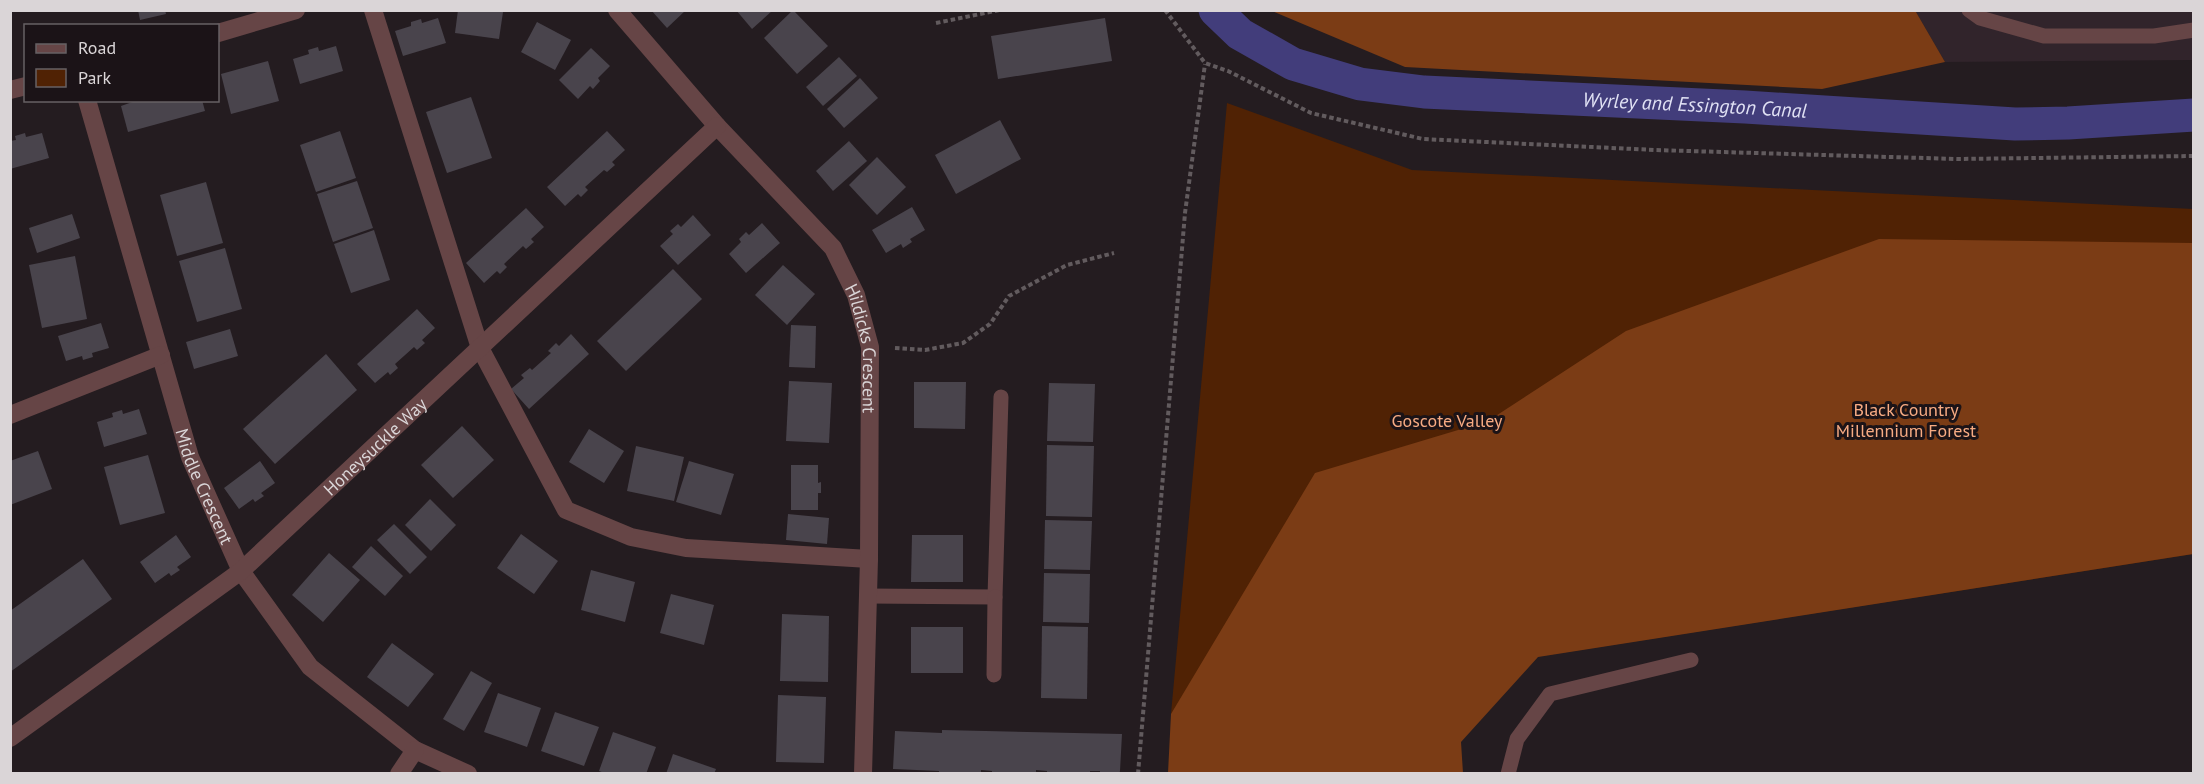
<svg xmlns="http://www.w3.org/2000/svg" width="2204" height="784" viewBox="0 0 2204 784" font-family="'PT Sans',sans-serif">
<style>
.built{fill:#31242b}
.green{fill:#502204}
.forest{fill:#7b3c15}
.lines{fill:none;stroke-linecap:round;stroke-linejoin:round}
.canal{stroke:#423d7b;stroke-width:33}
.building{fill:#49444c}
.path{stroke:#625b5e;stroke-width:4;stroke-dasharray:4.5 3;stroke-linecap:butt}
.lane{stroke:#664546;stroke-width:15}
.street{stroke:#664546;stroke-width:18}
.labels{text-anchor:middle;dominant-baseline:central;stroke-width:6;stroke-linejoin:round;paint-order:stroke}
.street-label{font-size:18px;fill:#dad5d7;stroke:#1b1317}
.park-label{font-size:18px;fill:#f7ab83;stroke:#1b1317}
.water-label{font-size:20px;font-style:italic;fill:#e0e1f4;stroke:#1b1317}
</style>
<rect width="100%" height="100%" fill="#241c20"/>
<path class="built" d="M 1854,11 L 2193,11 L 2193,60 L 1945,62 L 1916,12 Z"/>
<path class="green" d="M 1227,103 L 1412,170 L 2193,209 L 2193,554 L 1171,714 Z"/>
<g class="forest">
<path d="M 1854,10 L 1916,12 L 1945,62 L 1822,89 L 1405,67 L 1272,11 Z"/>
<path d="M 1879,239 L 2193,243 L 2193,554 L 1538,657 L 1461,742 L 1463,773 L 1168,773 L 1171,714 L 1315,473 L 1488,421 L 1626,331 Z"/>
</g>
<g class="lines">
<path class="canal" id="s1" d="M 1215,10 L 1240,34 L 1293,64 L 1360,84 L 1424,92 L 1745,107 L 2015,124 L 2068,123 L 2194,115"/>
</g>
<g class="building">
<path d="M 138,10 L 165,10 L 166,14 L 140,20 Z"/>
<path d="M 458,10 L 503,12 L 499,39 L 455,33 Z"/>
<path d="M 651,10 L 686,10 L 667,28 Z"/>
<path d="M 736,10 L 773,10 L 752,29 Z"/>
<path d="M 793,10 L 828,46 L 797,74 L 764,38 Z"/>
<path d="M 438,18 L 446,43 L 403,56 L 395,31 L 411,26 L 411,22 L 421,19 L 422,23 Z"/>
<path d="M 1105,18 L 1112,61 L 998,79 L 991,36 Z"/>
<path d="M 537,22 L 571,40 L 555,70 L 521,52 Z"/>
<path d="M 336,46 L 343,71 L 300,84 L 293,59 L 309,54 L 308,50 L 318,47 L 319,51 Z"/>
<path d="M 591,48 L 610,66 L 598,78 L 600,81 L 593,89 L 590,86 L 578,99 L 559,80 Z"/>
<path d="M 839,57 L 857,76 L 823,106 L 806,87 Z"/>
<path d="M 268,61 L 279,101 L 231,114 L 221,74 Z"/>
<path d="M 860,78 L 878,98 L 844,128 L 827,109 Z"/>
<path d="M 471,97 L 492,158 L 447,173 L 426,112 Z"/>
<path d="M 138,100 L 202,100 L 205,111 L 128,132 L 121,106 Z"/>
<path d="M 1000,120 L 1021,159 L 956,194 L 935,155 Z"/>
<path d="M 340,131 L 356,178 L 316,192 L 300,145 Z"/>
<path d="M 607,131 L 625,150 L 612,162 L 615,165 L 607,172 L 604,170 L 585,187 L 588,190 L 581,197 L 578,194 L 565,206 L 547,187 Z"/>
<path d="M 25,133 L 26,137 L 42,133 L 49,158 L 10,169 L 10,141 L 16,140 L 15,136 Z"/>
<path d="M 849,141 L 867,161 L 833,191 L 816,171 Z"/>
<path d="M 877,157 L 906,187 L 877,215 L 849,185 Z"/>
<path d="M 357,181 L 373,228 L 333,242 L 317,194 Z"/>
<path d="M 206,182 L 223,243 L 177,256 L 160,195 Z"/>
<path d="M 912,207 L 925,230 L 910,239 L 912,242 L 903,248 L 901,244 L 886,253 L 872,230 Z"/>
<path d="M 526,208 L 544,227 L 531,239 L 534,242 L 526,249 L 523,246 L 504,264 L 507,267 L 500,274 L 497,271 L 484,283 L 466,263 Z"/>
<path d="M 72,214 L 80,238 L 37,253 L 29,228 Z"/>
<path d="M 693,215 L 711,235 L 678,265 L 660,246 L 673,234 L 670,231 L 678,224 L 681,227 Z"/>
<path d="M 762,223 L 780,243 L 746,273 L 729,254 L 741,242 L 739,239 L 746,232 L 749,235 Z"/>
<path d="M 374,230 L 390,280 L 351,293 L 334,244 Z"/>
<path d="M 225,248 L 242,309 L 197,322 L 179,261 Z"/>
<path d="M 75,256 L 87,319 L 42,328 L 29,265 Z"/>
<path d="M 783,265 L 815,294 L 787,325 L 755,295 Z"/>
<path d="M 673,269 L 702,299 L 626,371 L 597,341 Z"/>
<path d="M 417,309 L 435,328 L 422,340 L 425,343 L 417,350 L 414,347 L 395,364 L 398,368 L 390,375 L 388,372 L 375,383 L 357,364 Z"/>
<path d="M 101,323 L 109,348 L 92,353 L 93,357 L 83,360 L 82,356 L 66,361 L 58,336 Z"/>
<path d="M 791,325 L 816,326 L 815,368 L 789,367 Z"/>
<path d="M 230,329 L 238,356 L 194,369 L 186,342 Z"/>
<path d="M 571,334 L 589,354 L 529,409 L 511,389 L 524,378 L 521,375 L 530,368 L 532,370 L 551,353 L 548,351 L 556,343 L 559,346 Z"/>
<path d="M 326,354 L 357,390 L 275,464 L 243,429 Z"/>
<path d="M 789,381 L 832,383 L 829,443 L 786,441 Z"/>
<path d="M 914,382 L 966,382 L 965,429 L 914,428 Z"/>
<path d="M 1049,383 L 1095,384 L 1093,442 L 1047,441 Z"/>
<path d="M 139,409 L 147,434 L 104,447 L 97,422 L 113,417 L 112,413 L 122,410 L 123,414 Z"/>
<path d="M 462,426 L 494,460 L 453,498 L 421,465 Z"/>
<path d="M 589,429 L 624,451 L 604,483 L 569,462 Z"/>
<path d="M 1047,445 L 1094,446 L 1092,517 L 1046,516 Z"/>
<path d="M 636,446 L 684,457 L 674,501 L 627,491 Z"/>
<path d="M 38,451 L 52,489 L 10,505 L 10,461 Z"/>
<path d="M 148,455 L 165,513 L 120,525 L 104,467 Z"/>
<path d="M 260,461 L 275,483 L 261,493 L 264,496 L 255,502 L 253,499 L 239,509 L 224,488 Z"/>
<path d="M 689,461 L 734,474 L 721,515 L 676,502 Z"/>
<path d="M 791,465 L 818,465 L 818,483 L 821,482 L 821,493 L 818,493 L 818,510 L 791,510 Z"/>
<path d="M 430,499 L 456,525 L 431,551 L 405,525 Z"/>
<path d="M 788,514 L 829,518 L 827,544 L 786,540 Z"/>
<path d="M 1045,520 L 1092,521 L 1090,570 L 1044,569 Z"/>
<path d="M 394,524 L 427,557 L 410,574 L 377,540 Z"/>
<path d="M 521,534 L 558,561 L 534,594 L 497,568 Z"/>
<path d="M 176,535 L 191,557 L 177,567 L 180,570 L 171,576 L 169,573 L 155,583 L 140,562 Z"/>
<path d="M 912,535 L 963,535 L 963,582 L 911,582 Z"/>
<path d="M 371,546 L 403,576 L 385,596 L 352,567 Z"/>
<path d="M 329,553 L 360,580 L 323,622 L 292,595 Z"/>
<path d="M 83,559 L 112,599 L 10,672 L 10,611 Z"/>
<path d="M 591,570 L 635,582 L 625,622 L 581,610 Z"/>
<path d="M 1044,573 L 1090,574 L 1089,623 L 1043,622 Z"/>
<path d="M 671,594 L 714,605 L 704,645 L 660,633 Z"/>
<path d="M 782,614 L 829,616 L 828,682 L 780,681 Z"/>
<path d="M 1042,626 L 1088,627 L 1087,699 L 1041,698 Z"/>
<rect x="911" y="627" width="52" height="46"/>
<path d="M 392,643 L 434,674 L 408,707 L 367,677 Z"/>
<path d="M 471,671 L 492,683 L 464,731 L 443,719 Z"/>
<path d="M 498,693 L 541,708 L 527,747 L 484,732 Z"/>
<path d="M 778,695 L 826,697 L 824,763 L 776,762 Z"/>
<path d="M 555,712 L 599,727 L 584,766 L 541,751 Z"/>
<path d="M 942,730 L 1122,734 L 1120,771 L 1119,774 L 1100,774 L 1100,771 L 1090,771 L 1090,774 L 1047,774 L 1047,771 L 1036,770 L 1036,774 L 992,774 L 992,771 L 981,770 L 981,774 L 939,774 L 939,771 L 893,769 L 895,731 L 942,733 Z"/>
<path d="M 613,732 L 656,747 L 646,774 L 607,774 L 599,771 Z"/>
<path d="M 673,754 L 716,769 L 714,774 L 666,774 Z"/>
</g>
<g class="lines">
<g class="path">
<path d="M 1165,10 L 1205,63 L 1228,71 L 1311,113 L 1423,139 L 1655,150 L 1957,159 L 2194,156"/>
<path d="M 936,23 L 1000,10"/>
<path d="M 895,348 L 925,350 L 963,343 L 990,324 L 1009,296 L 1067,265 L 1114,253"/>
<path d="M 1138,774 L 1185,213 L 1205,64"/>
</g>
<g class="lane">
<path d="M 1969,10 L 1980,18 L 2044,36 L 2154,36 L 2194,30"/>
<path d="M 867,596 L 995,597 L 1001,397"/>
<path d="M 994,675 L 995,597"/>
<path d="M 1508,774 L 1517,739 L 1550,694 L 1691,660"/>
</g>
<g class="street">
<path d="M 373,10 L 480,348 L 566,510 L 631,537 L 686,548 L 869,559"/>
<path id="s2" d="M 617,10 L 717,126 L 833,248 L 856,295 L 870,347 L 869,559 L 863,774"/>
<path d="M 218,33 L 296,10"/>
<path d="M 10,90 L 26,86"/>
<path id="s3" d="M 87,100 L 190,457 L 241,571 L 310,667 L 415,750 L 468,774"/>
<path d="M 10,415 L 161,355"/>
<path id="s4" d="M 10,738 L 241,571 L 717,126"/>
<path d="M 399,774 L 415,750"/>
</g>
</g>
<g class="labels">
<g class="street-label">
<text stroke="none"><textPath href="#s2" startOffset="428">Hildicks Crescent</textPath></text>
<text stroke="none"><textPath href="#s4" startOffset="468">Honeysuckle Way</textPath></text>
<text stroke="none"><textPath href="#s3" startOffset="404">Middle Crescent</textPath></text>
</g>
<g class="park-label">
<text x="1906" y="409">Black Country<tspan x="1906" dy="21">Millennium Forest</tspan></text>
<text x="1447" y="420">Goscote Valley</text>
</g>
<g class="water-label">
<text stroke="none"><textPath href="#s1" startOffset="501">Wyrley and Essington Canal</textPath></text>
</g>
</g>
<rect width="2204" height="784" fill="none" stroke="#dad5d7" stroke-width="24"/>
<rect x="24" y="24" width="195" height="78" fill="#1b1317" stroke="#676164" stroke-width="1.5"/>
<rect x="36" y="44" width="30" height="9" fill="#664546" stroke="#676164" stroke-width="1.5"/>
<text x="78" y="54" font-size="18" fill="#dad5d7">Road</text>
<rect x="36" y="69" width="30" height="18" fill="#502204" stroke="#676164" stroke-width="1.5"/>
<text x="78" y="84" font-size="18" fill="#dad5d7">Park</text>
</svg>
